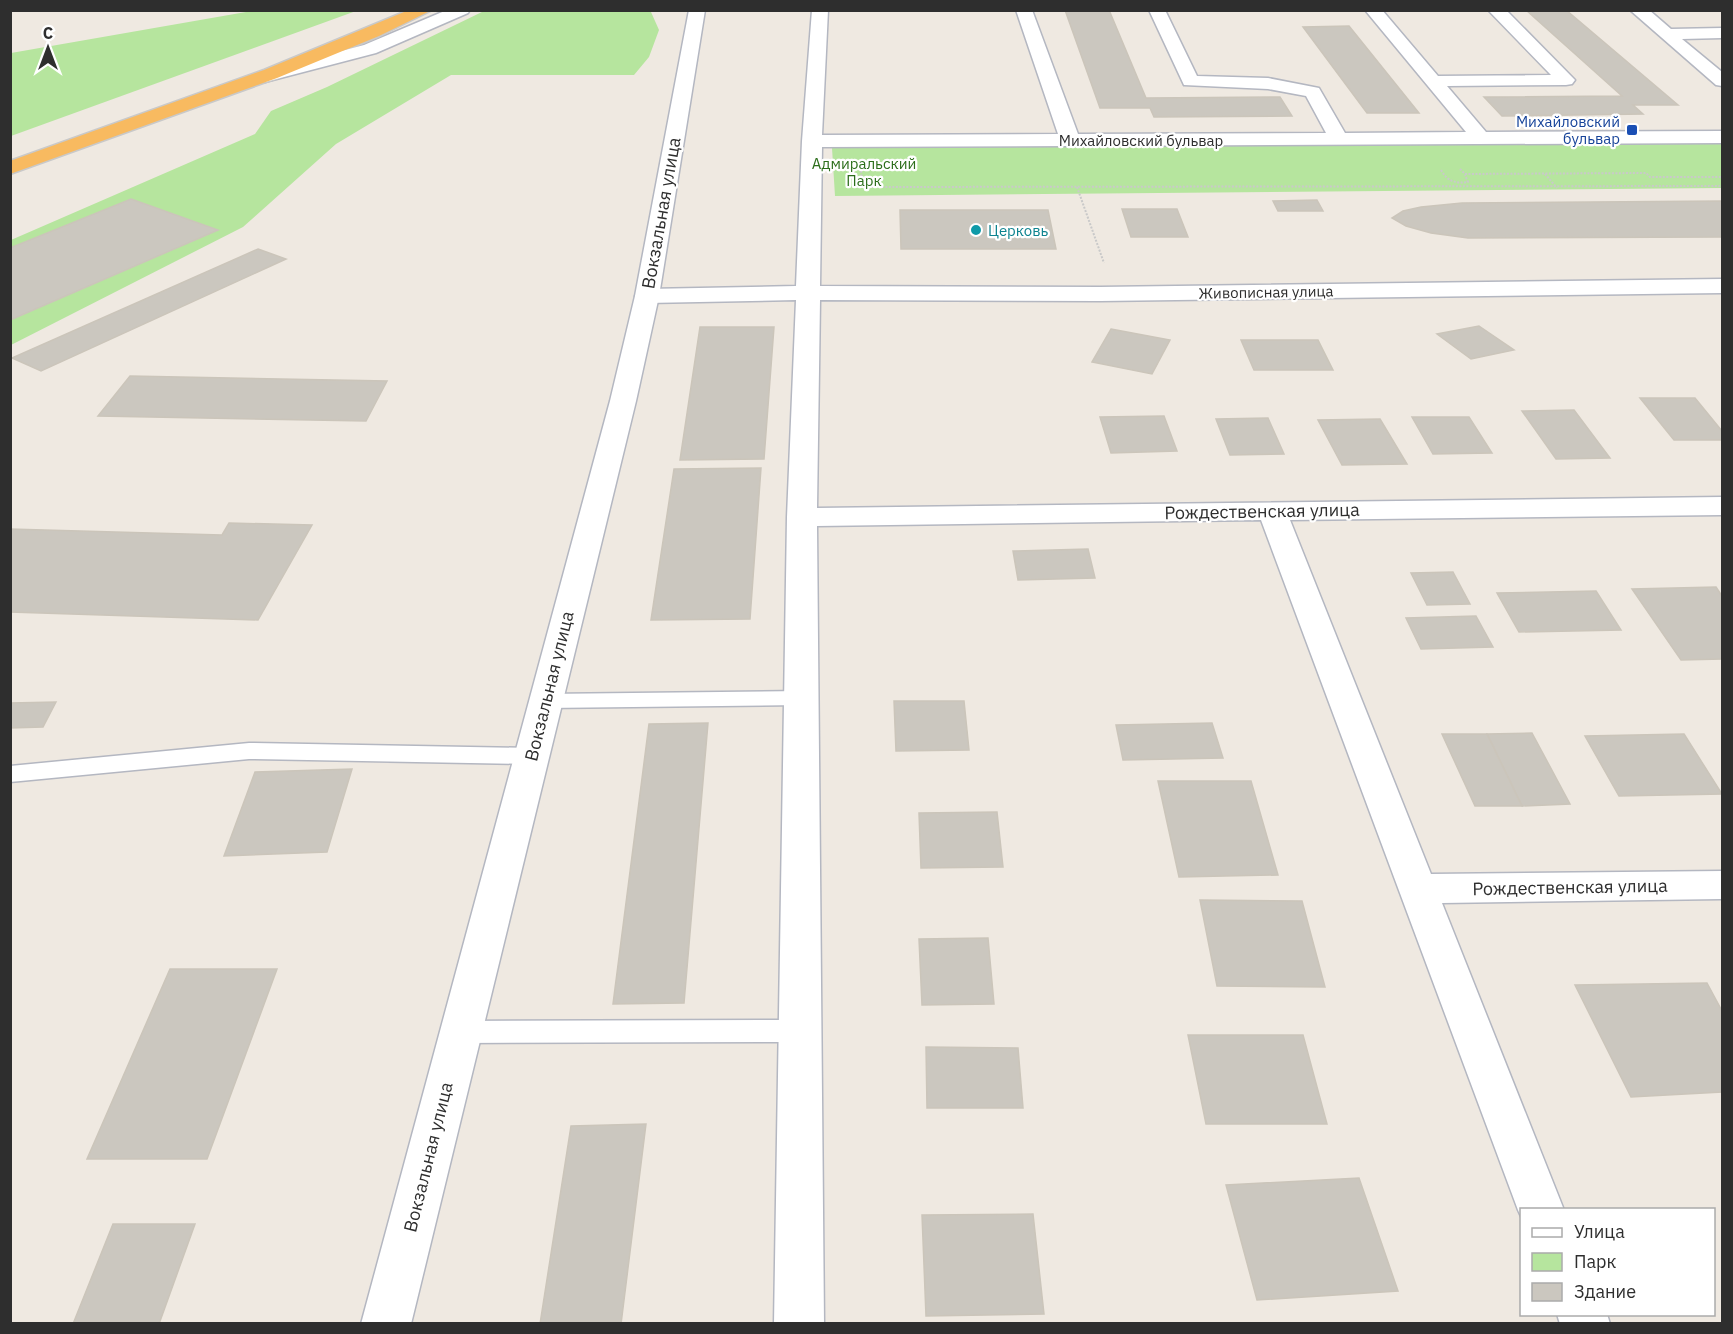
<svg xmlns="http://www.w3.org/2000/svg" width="1733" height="1334" viewBox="0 0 1733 1334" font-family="'IBM Plex Sans',sans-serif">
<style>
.green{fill:#b6e59e}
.building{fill:#cbc7bf;stroke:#cbc5ba;stroke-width:1.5}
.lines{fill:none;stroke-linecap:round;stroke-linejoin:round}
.service-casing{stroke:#b4b7c1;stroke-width:3}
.minor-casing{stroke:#b4b7c1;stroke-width:3}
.secondary-casing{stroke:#b4b7c1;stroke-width:3}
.trunk-casing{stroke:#c9c9c9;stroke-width:3}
.path{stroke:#c9c9c9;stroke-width:2;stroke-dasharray:2 1.5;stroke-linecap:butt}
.service{fill:#fff;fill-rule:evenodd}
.minor{fill:#fff;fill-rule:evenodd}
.secondary{fill:#fff;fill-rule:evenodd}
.trunk{fill:#f8ba60;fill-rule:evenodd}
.transit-dot{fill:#1a4fb4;stroke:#fff;stroke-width:2}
.culture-dot{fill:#0f9aa8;stroke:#fff;stroke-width:2}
.labels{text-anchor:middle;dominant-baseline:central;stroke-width:4.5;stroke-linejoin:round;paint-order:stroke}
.far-transit-label{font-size:15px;fill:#164399;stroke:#fff;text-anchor:end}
.far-street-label{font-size:15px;fill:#2e2e2e;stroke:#fff}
.far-park-label{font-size:15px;fill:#2c6e1b;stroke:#fff}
.far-culture-label{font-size:15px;fill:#0d838f;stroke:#fff;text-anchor:start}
.street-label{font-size:18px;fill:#2e2e2e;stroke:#fff}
</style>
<rect width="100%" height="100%" fill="#efe9e1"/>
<g class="green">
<path d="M 258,10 L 356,11 L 11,136 L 11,53 Z"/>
<path d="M 646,10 L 651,12 L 659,30 L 649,57 L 634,75 L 451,75 L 336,144 L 243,227 L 11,345 L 11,240 L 255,134 L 271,111 L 327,87 L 484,11 Z"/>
<path d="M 1722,142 L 1722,188 L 835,196 L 832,148 Z"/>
</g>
<g class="building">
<path d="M 1065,10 L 1109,10 L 1146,98 L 1280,97 L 1292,116 L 1154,117 L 1150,108 L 1100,108 Z"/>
<path d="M 1526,10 L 1566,10 L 1678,105 L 1633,105 L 1643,114 L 1502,116 L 1484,97 L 1622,96 Z"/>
<path d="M 1349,26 L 1419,113 L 1367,113 L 1303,27 Z"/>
<path d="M 131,199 L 218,230 L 10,320 L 10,248 Z"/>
<path d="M 1317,200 L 1323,211 L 1278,211 L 1273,201 Z"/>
<path d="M 1722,201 L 1722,237 L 1468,238 L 1431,233 L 1406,226 L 1392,218 L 1403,211 L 1421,207 L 1462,203 Z"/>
<path d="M 1122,209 L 1177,209 L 1188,237 L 1131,237 Z"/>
<path d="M 900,210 L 1048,210 L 1056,249 L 901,249 Z"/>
<path d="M 258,249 L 286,259 L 41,371 L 12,358 Z"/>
<path d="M 1479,326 L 1514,350 L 1471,359 L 1437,334 Z"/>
<path d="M 700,327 L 774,327 L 764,459 L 680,460 Z"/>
<path d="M 1111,329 L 1170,340 L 1152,374 L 1092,362 Z"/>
<path d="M 1241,340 L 1318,340 L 1333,370 L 1254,370 Z"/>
<path d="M 130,376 L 387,381 L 366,421 L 98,416 Z"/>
<path d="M 1640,398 L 1695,398 L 1722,431 L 1722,440 L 1674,440 Z"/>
<path d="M 1574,410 L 1610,458 L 1556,459 L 1522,411 Z"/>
<path d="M 1164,416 L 1177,451 L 1111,453 L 1100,417 Z"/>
<path d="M 1412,417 L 1469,417 L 1492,453 L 1433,454 Z"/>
<path d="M 1268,418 L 1284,454 L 1230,455 L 1216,419 Z"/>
<path d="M 1380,419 L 1407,464 L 1342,465 L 1318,420 Z"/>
<path d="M 761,468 L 750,619 L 651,620 L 674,469 Z"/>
<path d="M 229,523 L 312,525 L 258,620 L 10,612 L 10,529 L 222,535 Z"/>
<path d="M 1088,549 L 1095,578 L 1018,580 L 1013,551 Z"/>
<path d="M 1453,572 L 1470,604 L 1427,605 L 1411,573 Z"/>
<path d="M 1716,587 L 1722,596 L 1722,659 L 1681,660 L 1632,589 Z"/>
<path d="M 1596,591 L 1621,630 L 1519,632 L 1497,593 Z"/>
<path d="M 1476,616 L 1493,647 L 1421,649 L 1406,618 Z"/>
<path d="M 894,701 L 964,701 L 969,750 L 896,751 Z"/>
<path d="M 56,702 L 43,727 L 10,728 L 10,703 Z"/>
<path d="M 708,723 L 684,1003 L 613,1004 L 649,724 Z"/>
<path d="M 1212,723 L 1223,758 L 1123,760 L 1116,725 Z"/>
<path d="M 1532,733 L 1570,804 L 1522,806 L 1487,734 Z"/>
<path d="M 1442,734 L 1487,734 L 1522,806 L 1475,806 Z"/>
<path d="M 1684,734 L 1722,794 L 1619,796 L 1585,736 Z"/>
<path d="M 352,769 L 327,852 L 224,856 L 255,772 Z"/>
<path d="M 1158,781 L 1251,781 L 1278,875 L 1179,877 Z"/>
<path d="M 997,812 L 1003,867 L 921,868 L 919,813 Z"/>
<path d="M 1200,900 L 1302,901 L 1325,987 L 1217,986 Z"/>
<path d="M 988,938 L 994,1004 L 922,1005 L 919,939 Z"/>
<path d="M 170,969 L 277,969 L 207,1159 L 87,1159 Z"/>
<path d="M 1707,983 L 1722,1011 L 1722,1092 L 1631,1097 L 1575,985 Z"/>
<path d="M 1188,1035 L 1303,1035 L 1327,1124 L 1206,1124 Z"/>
<path d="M 926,1047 L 1018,1048 L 1023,1108 L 927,1108 Z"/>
<path d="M 646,1124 L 621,1324 L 540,1324 L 571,1126 Z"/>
<path d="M 1359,1178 L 1398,1291 L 1257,1300 L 1226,1185 Z"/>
<path d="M 1033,1214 L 1044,1314 L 926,1316 L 922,1215 Z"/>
<path d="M 113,1224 L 195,1224 L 159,1324 L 73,1324 Z"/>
</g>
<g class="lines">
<defs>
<g id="service">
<path d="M 802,691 L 810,693 L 813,698 L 810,703 L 802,705 L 545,708 L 537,706 L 534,701 L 537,696 L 545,694 Z"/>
<path d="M 249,743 L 531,748 L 539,751 L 542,756 L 539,761 L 531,764 L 249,759 L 10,782 L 10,766 Z"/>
<path d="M 800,1020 L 810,1023 L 813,1031 L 810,1039 L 800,1042 L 460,1043 L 450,1040 L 447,1032 L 450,1024 L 460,1021 Z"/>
</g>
<g id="minor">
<path d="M 812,10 L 828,10 L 822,135 L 1058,134 L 1016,10 L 1032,10 L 1078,134 L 1326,133 L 1306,96 L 1268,89 L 1184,85 L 1149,10 L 1165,10 L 1197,76 L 1268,78 L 1319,88 L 1345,133 L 1466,132 L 1365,10 L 1382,10 L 1438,76 L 1551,75 L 1488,10 L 1506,10 L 1575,80 L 1572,84 L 1566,85 L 1447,86 L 1486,132 L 1722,131 L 1722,143 L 822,147 L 820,286 L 1100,287 L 1722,279 L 1722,293 L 1100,301 L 820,300 L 817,508 L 1722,497 L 1722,515 L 1290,520 L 1431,874 L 1722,871 L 1722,899 L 1442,903 L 1564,1210 L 1522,1210 L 1522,1219 L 1518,1210 L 1261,520 L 817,526 L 824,1324 L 774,1324 L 787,517 L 796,300 L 647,303 L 639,301 L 635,296 L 639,291 L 647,289 L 796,286 L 802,141 Z"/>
<path d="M 1630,10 L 1649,10 L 1671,29 L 1722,28 L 1722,38 L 1682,39 L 1722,72 L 1722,86 L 1716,85 Z"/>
<path d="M 1557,1314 L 1607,1314 L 1610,1324 L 1560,1324 Z"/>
</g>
<g id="secondary">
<path d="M 447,10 L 470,10 L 468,13 L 376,53 L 265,82 L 259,81 L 256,77 L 259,73 L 364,45 Z"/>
<path d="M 689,10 L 705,10 L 659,296 L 636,401 L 411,1324 L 361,1324 L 610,401 L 635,296 Z"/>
</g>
<path id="trunk" d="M 409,10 L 432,10 L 379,36 L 277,78 L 10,174 L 10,161 L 264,70 Z"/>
</defs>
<use href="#service" class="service-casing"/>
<use href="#minor" class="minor-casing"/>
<use href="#secondary" class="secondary-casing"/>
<use href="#trunk" class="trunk-casing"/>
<g class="path">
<path d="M 1460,169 L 1465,174 L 1646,173 L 1650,177 L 1722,177"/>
<path d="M 1441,170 C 1447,181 1456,184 1468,182 L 1465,175"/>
<path d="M 861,171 L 863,187 L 1722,186"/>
<path d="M 1545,174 L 1557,188"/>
<path d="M 1077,187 L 1104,263"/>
</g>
<use href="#service" class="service"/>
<use href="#minor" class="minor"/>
<use href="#secondary" class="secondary"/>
<use href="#trunk" class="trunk"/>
</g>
<rect class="transit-dot" x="1626" y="124" width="12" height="12" rx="3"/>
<circle class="culture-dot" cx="976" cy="230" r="6"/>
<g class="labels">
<g class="far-transit-label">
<text x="1620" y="121">Михайловский<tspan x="1620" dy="17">бульвар</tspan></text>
</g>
<g class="far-street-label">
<text x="1141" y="140">Михайловский бульвар</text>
<text transform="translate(1266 292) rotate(-1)">Живописная улица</text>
</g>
<g class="far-park-label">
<text x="864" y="163">Адмиральский<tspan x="864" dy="17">Парк</tspan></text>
</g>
<g class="far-culture-label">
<text x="988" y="230">Церковь</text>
</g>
<g class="street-label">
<text transform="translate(661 213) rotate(-80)">Вокзальная улица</text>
<text transform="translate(1262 511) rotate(-1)">Рождественская улица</text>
<text transform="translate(549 686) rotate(-76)">Вокзальная улица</text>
<text transform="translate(1570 887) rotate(-1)">Рождественская улица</text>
<text transform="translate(428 1157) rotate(-76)">Вокзальная улица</text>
</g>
</g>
<rect width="1733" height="1334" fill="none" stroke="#2e2e2e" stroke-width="24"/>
<rect x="1520" y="1208" width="195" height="108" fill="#ffffff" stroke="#ababab" stroke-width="1.5"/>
<rect x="1532" y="1228" width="30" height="9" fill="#ffffff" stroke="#ababab" stroke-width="1.5"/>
<text x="1574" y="1238" font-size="18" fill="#2e2e2e">Улица</text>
<rect x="1532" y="1253" width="30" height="18" fill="#b6e59e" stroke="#ababab" stroke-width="1.5"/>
<text x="1574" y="1268" font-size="18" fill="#2e2e2e">Парк</text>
<rect x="1532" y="1283" width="30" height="18" fill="#cbc7bf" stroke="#ababab" stroke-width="1.5"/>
<text x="1574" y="1298" font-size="18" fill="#2e2e2e">Здание</text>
<g transform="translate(48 48)" stroke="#ffffff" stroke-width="4.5" paint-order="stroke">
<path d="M0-4.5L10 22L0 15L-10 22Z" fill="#2e2e2e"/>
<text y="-9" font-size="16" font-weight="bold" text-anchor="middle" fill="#2e2e2e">С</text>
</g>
</svg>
